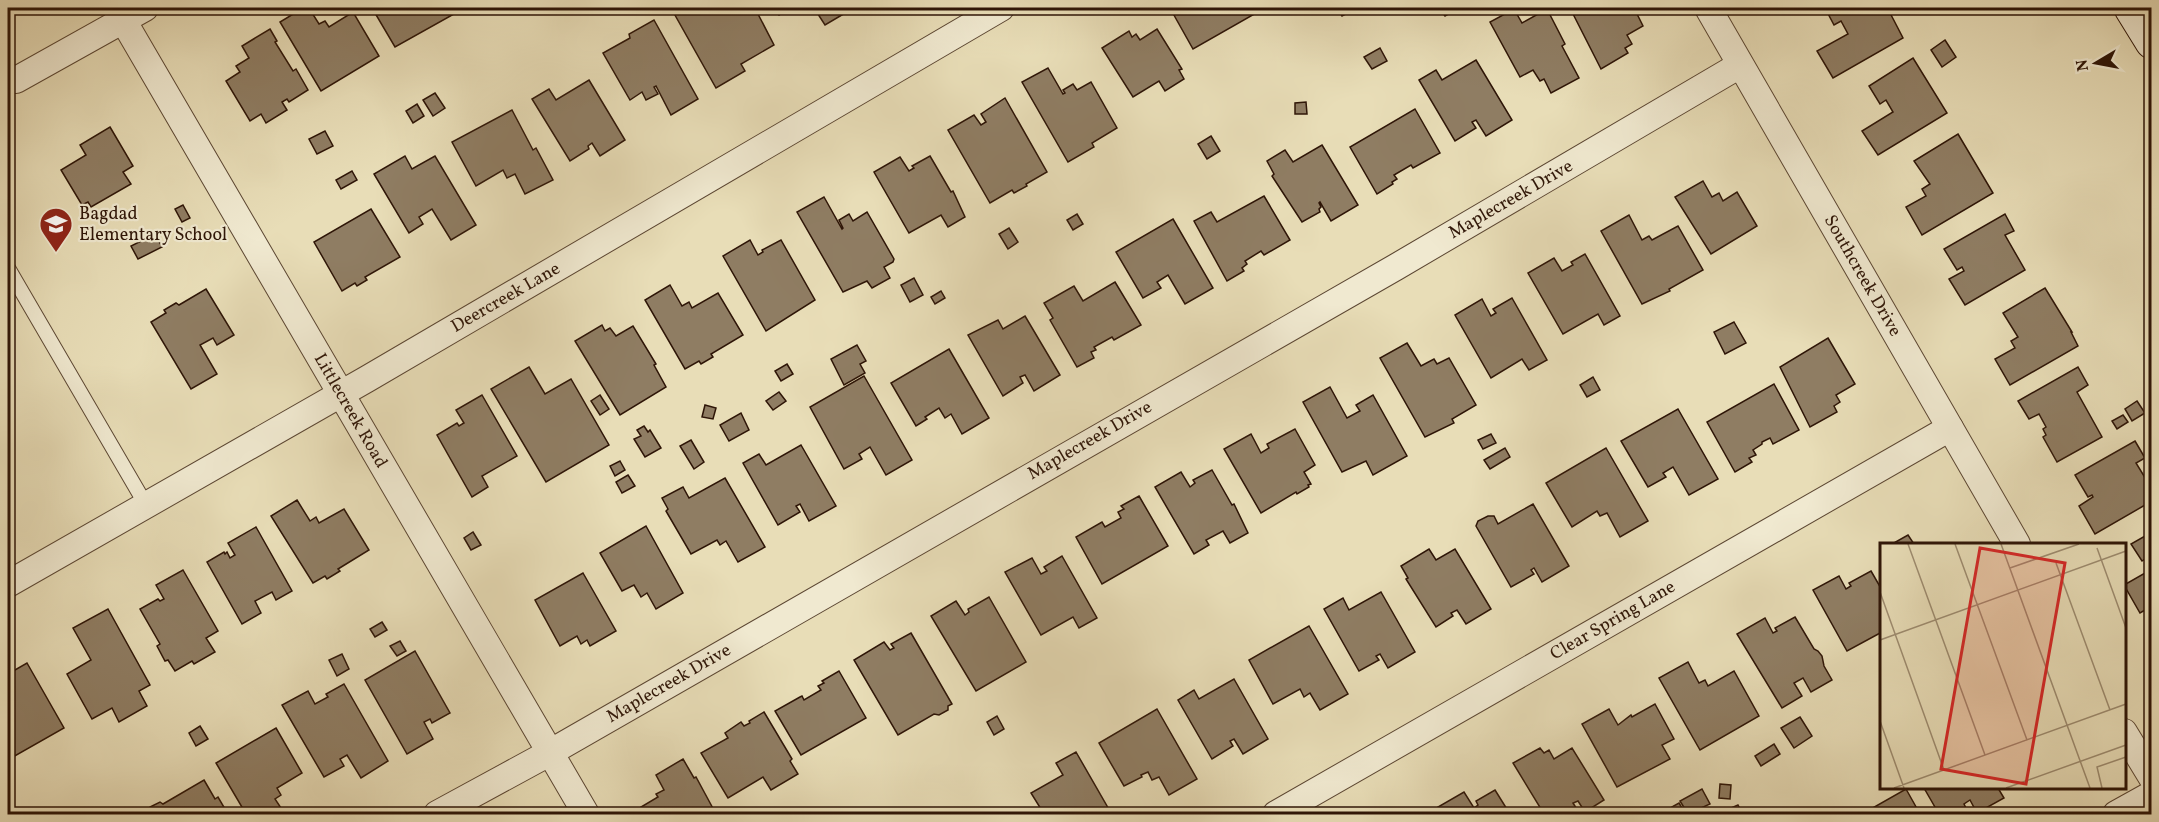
<svg xmlns="http://www.w3.org/2000/svg" width="2159" height="822" viewBox="0 0 2159 822" font-family="Vollkorn,serif">
<style>
.building{fill:#8f7d63;stroke:#2e1507;stroke-width:1.5}
.lines{fill:none;stroke-linecap:round;stroke-linejoin:round}
.service-casing{stroke:#5c4733;stroke-width:16}
.minor-casing{stroke:#5c4733;stroke-width:28}
.secondary-casing{stroke:#2e1507;stroke-width:35}
.service{stroke:#f0e9d0;stroke-width:14}
.minor{stroke:#f0e9d0;stroke-width:26}
.secondary{stroke:#f0e9d0;stroke-width:33}
.labels{text-anchor:middle;dominant-baseline:central;stroke-width:4.5;stroke-linejoin:round;paint-order:stroke}
.street-label{font-size:18px;fill:#2e1507;stroke:#f0e9d0}
.poi-label{font-size:18px;fill:#2e1507;stroke:#f0e9d0;text-anchor:start}
.inset-road{fill:none;stroke:#9e8d71;stroke-width:1.5}
.view{fill:#d62828;fill-opacity:0.15;stroke:#d62828;stroke-width:3}
.inset-edge{fill:none;stroke:#2e1507;stroke-width:3}
</style>
<rect width="100%" height="100%" fill="#e8ddb7"/>
<filter id="stains"><feTurbulence type="fractalNoise" baseFrequency=".00333" numOctaves="4"/><feColorMatrix values="0 0 0 0 .2 0 0 0 0 .09 0 0 0 0 .02 0 0 0 .5 -.17"/></filter>
<radialGradient id="worn" r=".72"><stop offset=".6" stop-color="#630" stop-opacity="0"/><stop offset="1" stop-color="#630" stop-opacity=".3"/></radialGradient>
<g class="building">
<path d="M 303,8 L 309,8 L 319,24 L 325,21 L 329,27 L 353,12 L 379,56 L 321,91 L 280,22 Z"/>
<path d="M 372,8 L 450,8 L 454,14 L 395,47 Z"/>
<path d="M 671,8 L 756,8 L 760,14 L 758,14 L 774,45 L 741,64 L 745,71 L 716,88 Z"/>
<path d="M 774,8 L 791,8 L 779,15 Z"/>
<path d="M 814,8 L 851,8 L 852,9 L 825,25 Z"/>
<path d="M 1170,8 L 1256,8 L 1258,12 L 1193,49 Z"/>
<path d="M 1337,8 L 1357,8 L 1342,16 Z"/>
<path d="M 1439,8 L 1457,8 L 1457,9 L 1445,16 Z"/>
<path d="M 1570,8 L 1634,8 L 1643,26 L 1627,35 L 1632,44 L 1625,48 L 1628,53 L 1601,69 Z"/>
<path d="M 1825,8 L 1885,8 L 1888,9 L 1903,38 L 1833,78 L 1817,51 L 1848,34 L 1841,21 L 1834,25 Z"/>
<path d="M 1514,9 L 1522,23 L 1547,9 L 1565,44 L 1562,46 L 1579,78 L 1551,93 L 1544,79 L 1540,81 L 1533,70 L 1520,77 L 1490,22 Z"/>
<path d="M 654,20 L 698,99 L 671,115 L 656,86 L 654,87 L 658,94 L 646,100 L 642,92 L 630,100 L 603,53 L 630,38 L 629,34 Z"/>
<path d="M 270,29 L 277,41 L 275,42 L 293,71 L 296,69 L 308,90 L 289,102 L 287,99 L 282,102 L 287,110 L 266,123 L 261,114 L 250,121 L 226,81 L 240,72 L 236,66 L 249,58 L 242,46 Z"/>
<path d="M 1157,29 L 1182,69 L 1179,70 L 1184,79 L 1165,91 L 1159,81 L 1133,97 L 1102,48 L 1129,31 L 1132,37 L 1136,34 L 1140,40 Z"/>
<path d="M 1945,40 L 1956,57 L 1942,67 L 1931,50 Z"/>
<path d="M 1380,48 L 1387,61 L 1372,69 L 1364,57 Z"/>
<path d="M 1913,58 L 1947,113 L 1878,155 L 1862,131 L 1893,112 L 1886,100 L 1880,104 L 1869,86 Z"/>
<path d="M 1476,60 L 1512,120 L 1486,136 L 1476,120 L 1472,122 L 1476,128 L 1455,141 L 1419,80 L 1436,70 L 1442,80 Z"/>
<path d="M 1048,68 L 1063,94 L 1065,93 L 1063,90 L 1073,84 L 1077,90 L 1091,82 L 1117,128 L 1092,143 L 1094,147 L 1068,162 L 1022,82 Z"/>
<path d="M 589,80 L 625,140 L 600,156 L 592,143 L 588,146 L 589,149 L 570,161 L 532,99 L 549,89 L 556,100 Z"/>
<path d="M 435,93 L 445,108 L 433,116 L 423,100 Z"/>
<path d="M 1005,98 L 1047,172 L 1026,184 L 1027,186 L 1014,193 L 1012,190 L 990,203 L 948,130 L 974,115 L 981,125 L 986,122 L 981,114 Z"/>
<path d="M 1306,102 L 1307,114 L 1295,114 L 1295,103 Z"/>
<path d="M 417,104 L 424,116 L 413,123 L 406,111 Z"/>
<path d="M 1415,109 L 1440,153 L 1413,168 L 1411,165 L 1394,175 L 1397,179 L 1392,182 L 1393,184 L 1377,194 L 1350,147 Z"/>
<path d="M 512,110 L 533,150 L 536,148 L 553,180 L 525,194 L 515,174 L 507,178 L 503,170 L 476,186 L 452,142 Z"/>
<path d="M 110,127 L 133,166 L 123,172 L 131,184 L 91,207 L 88,202 L 82,205 L 61,170 L 86,155 L 80,145 Z"/>
<path d="M 325,131 L 333,146 L 317,154 L 309,139 Z"/>
<path d="M 1958,134 L 1993,193 L 1922,235 L 1906,207 L 1926,196 L 1922,189 L 1930,184 L 1914,161 Z"/>
<path d="M 1211,136 L 1220,151 L 1207,159 L 1198,144 Z"/>
<path d="M 1322,145 L 1358,205 L 1331,221 L 1320,202 L 1319,203 L 1321,207 L 1319,209 L 1320,212 L 1302,222 L 1272,176 L 1274,174 L 1267,161 L 1285,150 L 1293,162 Z"/>
<path d="M 405,156 L 412,169 L 435,156 L 476,225 L 451,240 L 432,209 L 419,217 L 423,224 L 409,233 L 374,174 Z"/>
<path d="M 930,156 L 951,192 L 953,191 L 965,217 L 948,227 L 941,215 L 909,233 L 874,172 L 900,157 L 909,171 L 914,168 L 912,166 Z"/>
<path d="M 352,171 L 357,180 L 341,189 L 336,180 Z"/>
<path d="M 1703,181 L 1712,197 L 1719,193 L 1723,201 L 1737,192 L 1757,226 L 1711,254 L 1675,197 Z"/>
<path d="M 1264,196 L 1290,240 L 1264,255 L 1261,251 L 1245,261 L 1247,264 L 1242,268 L 1244,271 L 1227,281 L 1194,221 L 1211,212 L 1217,222 Z"/>
<path d="M 824,197 L 842,229 L 843,228 L 839,220 L 849,214 L 853,221 L 867,212 L 894,259 L 893,262 L 884,267 L 890,278 L 872,288 L 867,281 L 843,292 L 797,212 Z"/>
<path d="M 183,205 L 190,218 L 182,222 L 175,209 Z"/>
<path d="M 371,209 L 400,257 L 365,277 L 367,280 L 357,286 L 355,283 L 342,291 L 314,242 Z"/>
<path d="M 1077,214 L 1083,224 L 1073,230 L 1067,220 Z"/>
<path d="M 2005,214 L 2014,231 L 2005,235 L 2025,270 L 1965,305 L 1949,279 L 1964,271 L 1962,267 L 1957,270 L 1944,249 Z"/>
<path d="M 1629,215 L 1642,240 L 1649,236 L 1652,240 L 1678,226 L 1703,270 L 1669,289 L 1670,291 L 1642,304 L 1601,231 Z"/>
<path d="M 1173,219 L 1213,288 L 1185,304 L 1168,275 L 1157,282 L 1161,288 L 1143,298 L 1116,252 Z"/>
<path d="M 1009,228 L 1018,242 L 1008,249 L 999,234 Z"/>
<path d="M 155,234 L 162,247 L 138,259 L 131,246 Z"/>
<path d="M 750,240 L 758,255 L 763,252 L 762,250 L 781,240 L 815,300 L 766,331 L 723,256 Z"/>
<path d="M 1585,254 L 1620,316 L 1604,325 L 1598,314 L 1563,334 L 1528,273 L 1554,258 L 1562,271 L 1573,265 L 1571,262 Z"/>
<path d="M 914,278 L 923,295 L 910,302 L 901,285 Z"/>
<path d="M 1115,282 L 1141,325 L 1114,340 L 1112,337 L 1094,347 L 1096,350 L 1091,352 L 1094,358 L 1077,367 L 1050,320 L 1053,318 L 1044,303 L 1074,286 L 1083,301 Z"/>
<path d="M 670,285 L 682,306 L 689,302 L 692,308 L 718,293 L 743,335 L 711,354 L 713,357 L 701,364 L 699,361 L 685,369 L 645,300 Z"/>
<path d="M 2045,288 L 2072,332 L 2071,332 L 2078,346 L 2010,385 L 1995,359 L 2015,348 L 2011,341 L 2018,337 L 2003,313 Z"/>
<path d="M 206,289 L 234,335 L 217,345 L 213,338 L 200,345 L 217,374 L 191,389 L 151,322 L 166,313 L 164,310 L 176,303 L 179,305 Z"/>
<path d="M 941,291 L 945,298 L 935,304 L 931,297 Z"/>
<path d="M 1512,298 L 1547,360 L 1529,370 L 1522,359 L 1491,378 L 1455,315 L 1482,299 L 1491,316 L 1496,313 L 1493,309 Z"/>
<path d="M 1025,316 L 1060,375 L 1034,391 L 1025,375 L 1020,377 L 1023,383 L 1003,396 L 968,335 L 998,320 L 1003,329 Z"/>
<path d="M 1734,322 L 1746,343 L 1725,354 L 1714,332 Z"/>
<path d="M 602,325 L 605,331 L 610,328 L 616,336 L 633,326 L 656,364 L 654,365 L 666,387 L 620,415 L 575,341 Z"/>
<path d="M 1828,338 L 1855,384 L 1836,395 L 1840,402 L 1834,406 L 1837,412 L 1810,427 L 1780,367 Z"/>
<path d="M 1407,343 L 1421,366 L 1434,359 L 1437,364 L 1449,358 L 1476,405 L 1452,419 L 1454,423 L 1425,437 L 1380,358 Z"/>
<path d="M 857,345 L 866,361 L 860,364 L 865,373 L 844,385 L 831,359 Z"/>
<path d="M 949,349 L 989,418 L 962,434 L 951,414 L 945,418 L 939,408 L 925,417 L 927,419 L 916,426 L 891,383 Z"/>
<path d="M 787,364 L 793,374 L 781,381 L 775,371 Z"/>
<path d="M 529,367 L 545,394 L 571,379 L 609,445 L 546,482 L 491,389 Z"/>
<path d="M 2078,367 L 2088,385 L 2077,392 L 2102,437 L 2057,462 L 2043,437 L 2046,435 L 2043,429 L 2046,427 L 2039,414 L 2029,419 L 2018,401 Z"/>
<path d="M 864,376 L 912,460 L 886,475 L 870,447 L 859,454 L 862,459 L 844,469 L 810,407 Z"/>
<path d="M 1593,377 L 1600,390 L 1587,397 L 1580,385 Z"/>
<path d="M 1774,384 L 1799,430 L 1773,444 L 1770,438 L 1762,442 L 1762,444 L 1753,450 L 1756,455 L 1749,458 L 1752,462 L 1735,472 L 1707,422 Z"/>
<path d="M 1330,387 L 1347,418 L 1360,411 L 1356,405 L 1373,395 L 1407,456 L 1373,475 L 1366,461 L 1342,472 L 1303,402 Z"/>
<path d="M 779,392 L 786,401 L 773,410 L 766,401 Z"/>
<path d="M 482,395 L 517,456 L 482,476 L 488,487 L 472,497 L 437,435 L 457,423 L 459,426 L 464,423 L 456,410 Z"/>
<path d="M 600,395 L 609,409 L 600,415 L 591,401 Z"/>
<path d="M 2137,401 L 2145,413 L 2132,421 L 2125,409 Z"/>
<path d="M 705,405 L 716,408 L 713,419 L 702,417 Z"/>
<path d="M 1678,409 L 1718,479 L 1689,495 L 1673,467 L 1663,473 L 1666,477 L 1648,487 L 1621,441 Z"/>
<path d="M 741,413 L 749,430 L 729,441 L 720,425 Z"/>
<path d="M 2123,415 L 2128,422 L 2117,429 L 2112,421 Z"/>
<path d="M 644,426 L 648,432 L 650,430 L 661,448 L 645,457 L 634,439 L 641,436 L 637,430 Z"/>
<path d="M 1295,429 L 1315,465 L 1304,472 L 1311,484 L 1308,485 L 1309,487 L 1297,494 L 1296,492 L 1261,513 L 1224,449 L 1251,434 L 1261,453 L 1269,448 L 1267,444 Z"/>
<path d="M 1491,434 L 1496,443 L 1483,449 L 1478,440 Z"/>
<path d="M 691,440 L 704,462 L 694,469 L 680,446 Z"/>
<path d="M 2135,441 L 2145,458 L 2136,463 L 2152,489 L 2152,501 L 2095,534 L 2079,506 L 2093,497 L 2092,495 L 2088,497 L 2075,475 Z"/>
<path d="M 801,445 L 836,506 L 809,521 L 800,504 L 796,506 L 800,512 L 778,525 L 743,463 L 759,454 L 766,465 Z"/>
<path d="M 1505,448 L 1510,457 L 1490,469 L 1484,460 Z"/>
<path d="M 1606,448 L 1648,521 L 1620,537 L 1607,513 L 1600,516 L 1597,511 L 1572,527 L 1546,483 Z"/>
<path d="M 620,461 L 625,470 L 615,476 L 610,466 Z"/>
<path d="M 1212,470 L 1232,505 L 1234,504 L 1248,533 L 1230,543 L 1223,531 L 1206,540 L 1209,545 L 1194,554 L 1155,487 L 1181,472 L 1190,487 L 1195,483 L 1193,480 Z"/>
<path d="M 628,475 L 635,486 L 622,493 L 616,482 Z"/>
<path d="M 725,478 L 765,547 L 738,562 L 726,541 L 720,545 L 717,540 L 691,554 L 666,511 L 668,509 L 662,498 L 683,487 L 689,498 Z"/>
<path d="M 1139,496 L 1168,546 L 1102,584 L 1076,537 L 1102,522 L 1105,527 L 1121,518 L 1118,512 L 1124,509 L 1121,506 Z"/>
<path d="M 297,500 L 310,521 L 316,517 L 319,523 L 344,509 L 369,550 L 338,569 L 340,571 L 327,579 L 325,576 L 313,583 L 271,516 Z"/>
<path d="M 1533,504 L 1569,566 L 1542,582 L 1534,568 L 1531,570 L 1534,574 L 1511,587 L 1476,526 L 1478,521 L 1488,516 L 1494,516 L 1498,524 Z"/>
<path d="M 646,526 L 683,593 L 656,609 L 647,593 L 641,597 L 634,585 L 622,591 L 600,553 Z"/>
<path d="M 256,527 L 292,591 L 276,600 L 272,592 L 255,601 L 261,613 L 242,624 L 207,562 L 224,552 L 225,554 L 227,552 L 230,558 L 235,555 L 228,543 Z"/>
<path d="M 473,532 L 481,545 L 471,550 L 464,538 Z"/>
<path d="M 2152,532 L 2152,563 L 2148,557 L 2142,561 L 2131,544 Z"/>
<path d="M 1908,535 L 1914,544 L 1892,544 Z"/>
<path d="M 1429,549 L 1436,560 L 1455,549 L 1491,609 L 1466,624 L 1457,610 L 1451,613 L 1453,616 L 1436,627 L 1406,579 L 1408,578 L 1401,566 Z"/>
<path d="M 1062,556 L 1097,618 L 1079,628 L 1073,617 L 1041,635 L 1005,572 L 1032,558 L 1041,574 L 1047,571 L 1044,567 Z"/>
<path d="M 2152,569 L 2152,606 L 2140,613 L 2124,585 Z"/>
<path d="M 183,570 L 218,631 L 206,638 L 215,652 L 194,664 L 192,661 L 175,671 L 168,660 L 165,661 L 157,646 L 160,644 L 140,609 L 158,599 L 160,601 L 164,599 L 156,585 Z"/>
<path d="M 1871,571 L 1882,590 L 1882,632 L 1847,651 L 1813,590 L 1839,576 L 1846,589 L 1851,586 L 1849,583 Z"/>
<path d="M 583,573 L 616,631 L 590,646 L 587,640 L 581,644 L 577,636 L 560,646 L 535,600 Z"/>
<path d="M 1381,592 L 1415,652 L 1388,668 L 1380,654 L 1376,656 L 1379,660 L 1359,671 L 1324,609 L 1343,598 L 1349,610 Z"/>
<path d="M 989,597 L 1026,662 L 976,691 L 931,616 L 956,601 L 965,615 L 969,612 L 968,609 Z"/>
<path d="M 108,609 L 150,685 L 139,691 L 147,706 L 119,722 L 112,708 L 92,719 L 67,674 L 91,660 L 73,628 Z"/>
<path d="M 1795,617 L 1814,649 L 1818,651 L 1822,656 L 1824,666 L 1832,680 L 1811,692 L 1803,678 L 1794,683 L 1802,696 L 1782,708 L 1737,634 L 1765,618 L 1773,633 L 1777,631 L 1775,628 Z"/>
<path d="M 382,622 L 387,630 L 375,637 L 370,629 Z"/>
<path d="M 1309,626 L 1348,694 L 1320,710 L 1310,693 L 1304,697 L 1300,689 L 1273,704 L 1249,660 Z"/>
<path d="M 911,633 L 952,704 L 948,706 L 948,710 L 939,715 L 934,714 L 898,735 L 854,660 L 884,642 L 890,650 L 894,648 L 891,644 Z"/>
<path d="M 400,641 L 406,651 L 397,656 L 390,646 Z"/>
<path d="M 415,651 L 450,713 L 432,723 L 430,719 L 424,722 L 433,739 L 407,754 L 365,680 Z"/>
<path d="M 342,654 L 349,669 L 337,676 L 329,660 Z"/>
<path d="M 1688,662 L 1699,683 L 1705,680 L 1708,686 L 1734,671 L 1759,716 L 1700,750 L 1659,678 Z"/>
<path d="M 27,663 L 64,728 L 13,757 L 8,747 L 8,674 Z"/>
<path d="M 839,671 L 866,718 L 801,755 L 775,711 L 800,697 L 802,696 L 804,700 L 821,690 L 818,686 L 824,683 L 822,681 Z"/>
<path d="M 1234,679 L 1268,739 L 1243,754 L 1234,739 L 1230,741 L 1233,746 L 1212,759 L 1178,700 L 1194,690 L 1199,699 Z"/>
<path d="M 344,684 L 388,761 L 361,778 L 347,755 L 340,759 L 344,766 L 324,777 L 282,705 L 308,691 L 315,704 L 328,697 L 326,694 Z"/>
<path d="M 1655,704 L 1674,739 L 1662,745 L 1670,759 L 1617,787 L 1582,724 L 1609,709 L 1618,725 L 1631,715 L 1632,717 Z"/>
<path d="M 1157,709 L 1197,779 L 1169,795 L 1159,777 L 1152,780 L 1148,772 L 1141,775 L 1142,777 L 1124,786 L 1099,743 Z"/>
<path d="M 764,712 L 792,759 L 790,761 L 798,774 L 771,790 L 763,777 L 728,798 L 701,753 L 728,738 L 725,733 L 741,722 L 744,726 L 750,723 L 749,721 Z"/>
<path d="M 997,716 L 1004,729 L 994,735 L 987,722 Z"/>
<path d="M 1800,717 L 1812,736 L 1794,748 L 1781,728 Z"/>
<path d="M 200,726 L 208,739 L 196,746 L 189,733 Z"/>
<path d="M 276,728 L 302,773 L 277,788 L 281,795 L 275,799 L 285,814 L 246,814 L 216,763 Z"/>
<path d="M 1774,744 L 1780,754 L 1761,766 L 1755,756 Z"/>
<path d="M 1540,748 L 1544,753 L 1549,750 L 1554,759 L 1572,748 L 1604,800 L 1585,812 L 1578,801 L 1573,803 L 1580,814 L 1544,814 L 1513,763 Z"/>
<path d="M 1076,752 L 1111,813 L 1109,814 L 1044,814 L 1031,793 L 1063,775 L 1056,763 Z"/>
<path d="M 683,759 L 694,778 L 696,777 L 716,814 L 645,814 L 641,807 L 658,797 L 656,794 L 664,790 L 656,775 Z"/>
<path d="M 204,780 L 215,799 L 218,797 L 228,814 L 149,814 L 150,807 L 160,802 L 163,804 Z"/>
<path d="M 1720,784 L 1731,785 L 1730,799 L 1719,798 Z"/>
<path d="M 1924,788 L 1998,788 L 2004,798 L 1977,813 L 1970,800 L 1964,804 L 1969,814 L 1939,814 Z"/>
<path d="M 1702,789 L 1710,804 L 1688,814 L 1680,801 Z"/>
<path d="M 1906,789 L 1920,814 L 1862,814 Z"/>
<path d="M 1495,790 L 1510,814 L 1442,814 L 1438,807 L 1464,792 L 1474,808 L 1478,805 L 1476,801 Z"/>
<path d="M 1679,803 L 1682,808 L 1673,813 L 1670,808 Z"/>
<path d="M 1738,805 L 1743,814 L 1726,814 L 1724,811 Z"/>
</g>
<g class="lines">
<defs>
<path id="service" d="M 8,268 L 146,505"/>
<g id="minor">
<path d="M 116,8 L 586,814"/>
<path d="M 1708,8 L 2017,544"/>
<path d="M 16,80 L 145,8"/>
<path d="M 8,584 L 367,379 L 1001,8"/>
<path d="M 2124,732 L 2152,778"/>
<path d="M 437,814 L 551,752 L 1396,267 L 1740,65"/>
<path d="M 1276,814 L 1950,428"/>
<path d="M 2116,814 L 2152,794"/>
</g>
<path id="secondary" d="M 2131,8 L 2152,42"/>
</defs>
<use href="#service" class="service-casing"/>
<use href="#minor" class="minor-casing"/>
<use href="#secondary" class="secondary-casing"/>
<use href="#service" class="service"/>
<use href="#minor" class="minor"/>
<use href="#secondary" class="secondary"/>
</g>
<defs>
<symbol id="school-pin" viewBox="-11 -11 22 30"><path d="M0 17L-7.5 6A9.5 9.5 0 1 1 7.5 6Z" fill="#8f2418" stroke="#f0e9d0"/><path d="M0-5L7-2L0 1L-7-2ZM-4 1L0 2.5L4 1V4Q0 6-4 4Z" fill="#fff"/></symbol>
</defs>
<g fill-rule="evenodd">
<use href="#school-pin" x="37" y="205" width="38" height="52"/>
</g>
<g class="labels">
<g class="street-label">
<text transform="translate(1511 200) rotate(-30)">Maplecreek Drive</text>
<text transform="translate(1862 276) rotate(60)">Southcreek Drive</text>
<text transform="translate(506 298) rotate(-30)">Deercreek Lane</text>
<text transform="translate(350 411) rotate(60)">Littlecreek Road</text>
<text transform="translate(1090 441) rotate(-30)">Maplecreek Drive</text>
<text transform="translate(1613 621) rotate(-30)">Clear Spring Lane</text>
<text transform="translate(669 684) rotate(-30)">Maplecreek Drive</text>
</g>
<g class="poi-label">
<text x="79" y="214">Bagdad<tspan x="79" dy="21">Elementary School</tspan></text>
</g>
</g>
<g transform="translate(1880 543)">
<rect width="246" height="246" fill="#e8ddb7"/>
<path class="inset-road" d="M 28,1 L 105,212M 75,1 L 147,197M 121,1 L 210,245M 217,5 L 246,85M 176,20 L 230,167M 130,25 L 199,1M 0,49 L 64,227M 0,97 L 246,8M 0,178 L 24,245M 14,245 L 246,161M 126,245 L 246,202M 222,245 L 217,224 L 246,214"/>
<path class="view" d="M 100,5 L 185,20 L 146,241 L 61,226 Z"/>
<rect width="246" height="246" class="inset-edge"/>
</g>
<rect width="2159" height="822" fill="none" stroke="#e8ddb7" stroke-width="30"/>
<rect x="9" y="9" width="2141" height="804" fill="none" stroke="#2e1507" stroke-width="3"/>
<rect x="15" y="15" width="2129" height="792" fill="none" stroke="#2e1507" stroke-width="1.5"/>
<g transform="translate(2096 63) rotate(260)" stroke="#f0e9d0" stroke-width="4.5" paint-order="stroke">
<path d="M0-4.5L10 22L0 15L-10 22Z" fill="#2e1507"/>
<text y="-9" font-size="16" font-weight="bold" text-anchor="middle" fill="#2e1507">N</text>
</g>
<rect width="100%" height="100%" filter="url(#stains)"/>
<rect width="100%" height="100%" fill="url(#worn)"/>
</svg>
